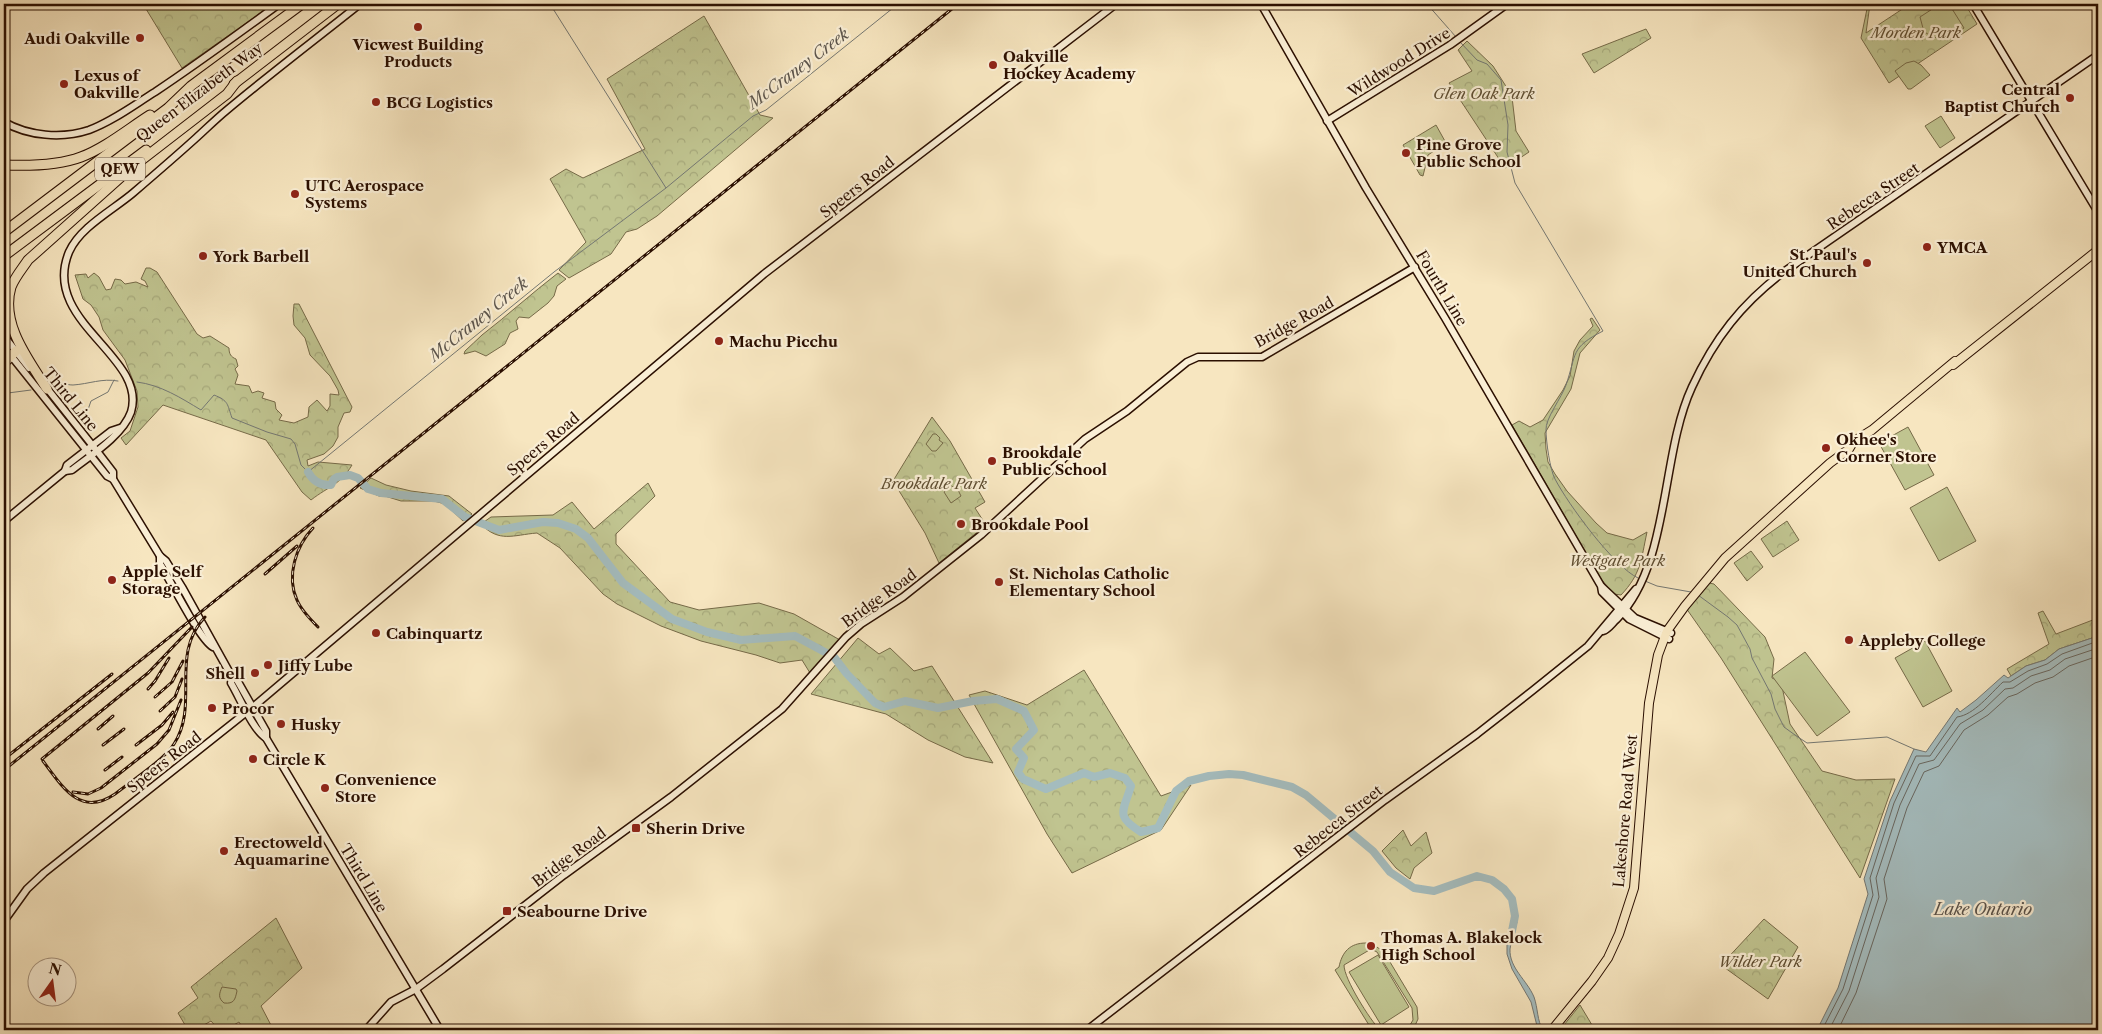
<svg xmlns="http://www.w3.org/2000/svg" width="2102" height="1034" viewBox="0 0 2102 1034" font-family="'Libre Caslon Text',serif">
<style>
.forest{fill:url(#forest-crowns);stroke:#766a48}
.garden{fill:#c0c490;stroke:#766a48}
.water{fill:#a4bcbe;stroke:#747772}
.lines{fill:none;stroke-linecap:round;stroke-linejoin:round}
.shore{stroke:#68665f;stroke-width:1}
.stream{stroke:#747772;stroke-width:1}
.river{stroke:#a4bcbe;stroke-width:8}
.secondary-casing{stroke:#2b0f00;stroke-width:9}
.primary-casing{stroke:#2b0f00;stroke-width:10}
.highway-casing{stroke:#2b0f00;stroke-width:11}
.secondary{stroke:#faefd6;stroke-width:6}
.primary{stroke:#f7e6c0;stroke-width:8}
.highway{stroke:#f7e6c0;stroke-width:9}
.rail-casing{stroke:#2b0f00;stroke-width:3}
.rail{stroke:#faefd6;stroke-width:1;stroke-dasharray:4;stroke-linecap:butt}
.poi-dot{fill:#8f2418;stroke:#faefd6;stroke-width:2}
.labels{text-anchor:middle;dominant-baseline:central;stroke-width:4.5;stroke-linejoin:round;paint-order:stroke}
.shield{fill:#faefd6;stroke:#695240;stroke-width:1}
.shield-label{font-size:14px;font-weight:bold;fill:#2b0f00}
.park-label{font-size:15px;font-style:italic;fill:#5f4e32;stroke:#faefd6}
.poi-label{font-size:15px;font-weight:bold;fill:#2b0f00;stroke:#faefd6;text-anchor:start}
.street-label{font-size:15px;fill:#2b0f00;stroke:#faefd6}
.water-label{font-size:16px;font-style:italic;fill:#5b544c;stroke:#faefd6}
</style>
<defs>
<pattern id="forest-crowns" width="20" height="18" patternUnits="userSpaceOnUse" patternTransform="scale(1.25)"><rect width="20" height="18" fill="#c0c490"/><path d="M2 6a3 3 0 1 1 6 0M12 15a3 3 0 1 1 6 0" fill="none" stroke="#a5a77a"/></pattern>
</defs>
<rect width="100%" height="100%" fill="#f7e6c0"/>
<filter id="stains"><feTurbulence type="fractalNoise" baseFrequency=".004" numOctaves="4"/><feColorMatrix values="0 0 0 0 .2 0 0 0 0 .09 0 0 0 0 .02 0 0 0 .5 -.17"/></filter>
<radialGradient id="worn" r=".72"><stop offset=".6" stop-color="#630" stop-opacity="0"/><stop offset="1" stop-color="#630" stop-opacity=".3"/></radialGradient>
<g class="forest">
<path d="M 143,4 L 267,4 L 269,7 L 182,68 Z"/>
<path d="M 1868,4 L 1870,4 L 1866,33 L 1910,4 L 1965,4 L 1977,24 L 1889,83 L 1861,38 Z"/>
<path d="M 704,16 L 760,115 L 773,118 L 657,216 L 637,229 L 626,232 L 611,254 L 569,278 L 559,270 L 586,242 L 550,179 L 566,169 L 583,178 L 645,149 L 607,79 Z"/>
<path d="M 1646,29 L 1651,38 L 1594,73 L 1582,54 Z"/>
<path d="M 1467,41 L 1493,66 L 1509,91 L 1512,97 L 1516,131 L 1529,152 L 1505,168 L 1449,83 L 1472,71 L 1458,50 Z"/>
<path d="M 1436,125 L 1446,143 L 1428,155 L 1423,176 L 1420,175 L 1403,145 Z"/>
<path d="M 146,268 L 150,268 L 157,272 L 197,334 L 203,338 L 210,336 L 229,348 C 229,354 231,357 236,359 L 238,366 L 235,369 L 238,375 L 235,384 L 249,386 L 252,393 L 258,391 L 264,393 L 262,398 L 275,402 L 276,409 L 282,415 L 279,420 L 294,423 L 308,417 L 309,407 L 317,400 L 327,411 L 330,406 L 330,394 L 339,395 L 338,390 L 330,376 L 310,355 L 305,338 L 294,325 L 293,316 L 294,304 L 299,304 L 352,407 L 350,412 L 344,413 L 338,427 L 338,437 L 333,446 L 324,454 L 307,460 L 308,466 L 318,462 L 352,465 C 340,485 329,486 311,500 L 302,492 L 266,440 L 163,405 L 126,445 L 121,438 L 130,431 L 138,407 L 137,391 L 125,360 L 103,330 L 99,317 L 91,305 L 83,299 L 75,275 L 86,274 L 88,278 L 94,273 L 99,277 L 106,290 L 111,289 L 115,279 L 121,280 L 125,284 L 136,282 L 148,287 L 145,281 L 141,279 Z"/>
<path d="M 558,273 L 566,279 L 557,286 L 554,296 L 548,303 L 529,318 L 519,317 L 516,321 L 518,329 L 510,333 L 505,344 L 486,356 L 475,351 L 464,354 L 465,351 C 471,346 476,340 482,335 C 508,315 532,293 558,273 Z"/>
<path d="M 1592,318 L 1600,330 L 1580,353 L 1571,389 L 1545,433 L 1546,449 L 1548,462 L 1555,474 L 1567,491 L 1596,523 L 1607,533 L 1633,540 L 1647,532 C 1641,560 1641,574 1621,595 L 1614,594 L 1601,579 L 1512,425 L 1519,421 L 1530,427 L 1543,420 L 1563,390 L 1570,376 L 1574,351 L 1580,340 L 1593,326 L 1590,319 Z"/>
<path d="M 932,417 L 950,441 L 985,502 L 975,508 L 986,525 L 939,563 L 925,533 L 893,481 Z"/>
<path d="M 371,478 L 386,485 L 411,491 L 449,496 L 472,514 L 463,521 L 445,504 L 434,501 L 401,501 L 385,496 L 379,496 L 360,488 Z"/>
<path d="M 648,483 L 655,496 L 616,534 L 616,544 L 670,602 L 699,610 L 759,603 L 794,614 L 840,640 L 810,673 L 802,660 L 780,663 L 756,655 L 701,641 L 661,626 L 617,604 L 603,594 L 560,548 L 537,533 C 513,535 499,543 481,524 L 491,517 L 553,515 L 572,502 L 594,529 Z"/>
<path d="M 1787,521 L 1799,540 L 1773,557 L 1761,539 Z"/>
<path d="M 1751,551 L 1763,567 L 1747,581 L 1734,563 Z"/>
<path d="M 1709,583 L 1714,584 L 1765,637 L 1774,659 L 1772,678 L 1781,682 L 1790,724 L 1822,771 L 1856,780 L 1895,779 L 1860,878 L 1721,658 L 1686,608 Z"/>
<path d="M 2043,611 L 2056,634 L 2098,618 L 2098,636 L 2059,649 L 2045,660 L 2026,666 L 2011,676 L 2007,669 L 2049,644 L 2038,613 Z"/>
<path d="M 858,638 L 879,654 L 890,648 L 914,671 L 932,666 L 993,763 L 965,757 L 928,740 L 886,714 L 811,694 Z"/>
<path d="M 1084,670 L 1161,796 L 1191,785 L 1161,830 L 1072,873 L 1047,834 L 969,695 L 985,691 L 1027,705 Z"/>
<path d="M 1403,830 L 1411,846 L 1426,832 L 1432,853 L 1414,868 L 1410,879 L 1396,868 L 1382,851 Z"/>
<path d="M 276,918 L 302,968 L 261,1006 L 273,1029 L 244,1030 L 239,1022 L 225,1030 L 219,1030 L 211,1021 L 195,1030 L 188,1030 L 178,1013 L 198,998 L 191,987 Z"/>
<path d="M 1764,919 L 1798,947 L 1768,999 L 1721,965 Z"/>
<path d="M 1580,1005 L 1595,1030 L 1560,1030 Z"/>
</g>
<g class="garden">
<path d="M 1940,4 L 1949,4 L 1964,28 C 1946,43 1944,42 1924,32 L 1920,17 Z"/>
<path d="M 1914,61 L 1921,65 L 1930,75 L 1911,89 L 1908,89 L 1895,71 L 1906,63 Z"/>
<path d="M 1941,116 L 1955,138 L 1940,148 L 1925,126 Z"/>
<path d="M 1908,427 L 1934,475 L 1905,490 L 1879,443 Z"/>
<path d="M 933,434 L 936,434 L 940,438 L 939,440 L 943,443 L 936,451 L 932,451 L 926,444 Z"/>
<path d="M 951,486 L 957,488 L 961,496 L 951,503 L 944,492 Z"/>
<path d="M 1947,487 L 1976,541 L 1939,561 L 1910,508 Z"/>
<path d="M 1925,641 L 1952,691 L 1923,707 L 1895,658 Z"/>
<path d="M 1805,652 L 1850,712 L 1817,736 L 1772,676 Z"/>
<path d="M 1366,943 L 1374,945 L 1384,952 L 1417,1007 L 1418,1019 L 1413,1030 L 1407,1030 L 1413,1020 L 1412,1008 L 1377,952 L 1371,949 L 1344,965 C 1344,979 1370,1020 1380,1030 L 1372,1030 L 1335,970 L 1339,967 C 1342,952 1350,943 1366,943 Z"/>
<path d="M 1378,955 L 1409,1007 L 1381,1025 L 1349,972 Z"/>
<path d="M 222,987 L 236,989 L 237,991 C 235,1000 234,1004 224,1003 C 218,998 219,994 222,987 Z"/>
</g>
<g class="water">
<path d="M 2098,636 L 2098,1030 L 1817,1030 L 1838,988 L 1868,894 L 1864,879 L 1890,801 L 1914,749 L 1926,752 L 1957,708 L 1960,712 L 1976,700 L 2004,675 L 2008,678 L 2026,666 L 2045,660 L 2059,649 Z"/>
<path d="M 1513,922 L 1517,922 C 1515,931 1511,940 1510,949 C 1509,968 1527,980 1534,997 C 1538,1008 1537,1021 1543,1030 L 1538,1030 L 1531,1002 L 1512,969 L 1507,954 L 1507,941 Z"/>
</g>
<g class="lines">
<g class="shore">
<path d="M 1822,1030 L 1843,989 L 1873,895 L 1870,878 L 1894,803 L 1916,756 L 1930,756 L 1957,717 C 1974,715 1990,694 2003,682 L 2010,682 L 2028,671 L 2047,664 L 2062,654 L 2098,641"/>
<path d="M 1829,1030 L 1849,991 L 1879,897 L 1876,878 L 1900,805 L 1919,764 L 1934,760 L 1960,724 L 1983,710 L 2005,689 L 2013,688 L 2031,676 L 2050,670 L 2065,659 L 2098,648"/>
<path d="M 1838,1030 L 1856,993 L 1887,899 L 1884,879 L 1907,808 L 1924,772 L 1939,766 L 1964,730 L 1988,715 L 2008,697 L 2017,694 L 2035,683 L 2053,677 L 2069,666 L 2098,656"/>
</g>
<g class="stream">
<path d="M 1427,4 L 1456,37"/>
<path d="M 1460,42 L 1477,60 L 1487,64 L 1501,80 L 1508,125 L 1507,152 L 1515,183 L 1603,331 C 1570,348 1577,353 1566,385 C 1562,397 1545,419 1546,430 C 1546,441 1550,470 1555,479 C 1568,504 1614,567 1638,578"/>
<path d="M 666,188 L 753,116 L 766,110 L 898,4"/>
<path d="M 137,382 C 161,385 181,398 201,410 L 214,395 C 229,401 227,404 232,418 L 267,432 L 291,439 L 295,444 L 301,465 L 308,472 L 554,272 L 666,188 L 550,4"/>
<path d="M 53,384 C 60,381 65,385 73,385 C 89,384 102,378 118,381"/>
<path d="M 4,395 L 8,393 L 31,390"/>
<path d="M 84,421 L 91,401 L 108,392 L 114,380"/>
<path d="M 1645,581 L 1657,586 L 1691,592"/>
<path d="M 1698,595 L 1728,617 L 1737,625 L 1750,649 L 1752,658 L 1771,694 L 1775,709 L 1784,727 L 1795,735 L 1807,743 L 1887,737 L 1914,749"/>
</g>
<path class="river" d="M 308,472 C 313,481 320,486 331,485 L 334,479 L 337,477 L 350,475 L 358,478 L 368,489 L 381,493 L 442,499 L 465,517 L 499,530 L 543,522 L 558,523 L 576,529 L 588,538 L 623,583 L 672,619 L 707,632 L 741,640 L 795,636 L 834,657 L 847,674 L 875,703 L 884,707 L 905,701 L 938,708 L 973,701 L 997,699 L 1024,711 L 1034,730 L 1016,749 L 1024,758 L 1018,772 L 1023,779 L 1046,789 L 1084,773 L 1094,777 L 1110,773 L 1125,778 L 1131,786 C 1123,812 1115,816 1141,832 L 1158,828 L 1176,791 L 1189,781 L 1209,776 L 1229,774 L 1243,775 L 1292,787 L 1306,795 L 1373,851 L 1390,872 L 1414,888 L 1434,891 L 1477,876 L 1492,880 L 1504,889 L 1512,899 L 1515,916 L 1512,931"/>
<defs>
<g id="secondary">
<path d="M 1261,4 L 1366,188 L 1445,318 L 1601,586 L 1602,592 L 1629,619 L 1669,639"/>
<path d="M 1973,4 L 2098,212"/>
<path d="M 1327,121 L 1450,45 L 1507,4"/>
<path d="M 4,122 C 28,136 62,139 89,130 C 113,121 134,105 155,92 C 197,64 238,34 279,4"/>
<path d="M 4,336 L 29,368"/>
<path d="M 4,347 L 107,476 L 113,479 L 160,556 L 166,561 L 182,587 L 232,677 L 237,680 L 266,731 L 266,738"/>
<path d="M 46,387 L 100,455 L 113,472 L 113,479"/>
<path d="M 65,471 L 72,470 C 90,456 123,435 131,412 C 148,356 40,322 69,252 C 80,227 113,210 133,193 C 154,175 175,157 196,138 C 206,129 216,119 227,110 C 270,74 316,39 360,4"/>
<path d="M 4,521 L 65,471 L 67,465 L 111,431 L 120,428"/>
<path d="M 160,556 L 160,564 C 171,581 199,639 213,647"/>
<path d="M 1602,587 L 1635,618 L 1671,633"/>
<path d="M 1603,631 C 1609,629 1612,623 1617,619 C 1671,563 1660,456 1692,387 C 1714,339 1742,303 1785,271 L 2098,55"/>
<path d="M 232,677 L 231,683 C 240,698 253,730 266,738 L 440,1030"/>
<path d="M 4,921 L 27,889 L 44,873 L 253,707 L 764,274 L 1116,4"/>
<path d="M 366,1030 L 391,1002 L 416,989 L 443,969 L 564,875 L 671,797 L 782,709 L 846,637 L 861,624 L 903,597 L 981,535 L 1085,439 L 1127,411 L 1187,362 L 1198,357 L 1262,357 L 1415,267"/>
<path d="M 1087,1030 L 1385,800 L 1477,734 L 1532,691 L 1588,646 L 1636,589"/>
</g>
<g id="primary">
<path d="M 1953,365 L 2098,250"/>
<path d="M 1848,445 L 1872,430 L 1955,361"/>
<path d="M 1552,1030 L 1592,981 L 1608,958 L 1619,934 L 1634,888 L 1649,703 L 1658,655 L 1667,631 L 1685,606 L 1725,558 L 1830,463 L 1849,449 L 1852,444"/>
</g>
<g id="highway">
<path d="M 234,84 L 338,4"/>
<path d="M 4,165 C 28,166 57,166 81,157 C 105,148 128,129 150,115"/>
<path d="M 4,203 L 4,208"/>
<path d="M 4,232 L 168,108 L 191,86 L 302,4"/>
<path d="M 4,256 L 146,150"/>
<path d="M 4,363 L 16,351"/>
<path d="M 47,389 C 29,360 0,324 11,287 C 15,277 22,269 28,260 L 130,169 L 227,94 L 237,81"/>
</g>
</defs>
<use href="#secondary" class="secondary-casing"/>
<use href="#primary" class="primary-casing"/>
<use href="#highway" class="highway-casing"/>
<use href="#secondary" class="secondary"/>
<use href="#primary" class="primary"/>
<use href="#highway" class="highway"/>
<defs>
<g id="rail">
<path d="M 313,528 C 296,546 286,576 297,600 C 301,610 310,619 318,627"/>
<path d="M 265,574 L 297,546"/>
<path d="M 148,689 L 155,681 L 169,658"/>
<path d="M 155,697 L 172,682 L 183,661"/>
<path d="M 160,711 L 175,697 L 182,679"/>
<path d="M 98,729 L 113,716"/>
<path d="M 103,745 L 124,729"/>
<path d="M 136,745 L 162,725 L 173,712"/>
<path d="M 4,759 L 112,674"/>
<path d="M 42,759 L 148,673 L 192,627"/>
<path d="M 43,761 C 62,786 80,818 115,794 C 130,782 165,759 174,744 C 200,704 169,655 205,617"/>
<path d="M 4,770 L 958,4"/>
<path d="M 105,770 L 122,757"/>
<path d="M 73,792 L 88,794 L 101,788 L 157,744 L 169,730 L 181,700"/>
</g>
</defs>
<use href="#rail" class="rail-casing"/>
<use href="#rail" class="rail"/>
</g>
<g class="poi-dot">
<circle cx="418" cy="27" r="5"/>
<circle cx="140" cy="38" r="5"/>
<circle cx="993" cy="65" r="5"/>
<circle cx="64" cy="84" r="5"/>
<circle cx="2070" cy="98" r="5"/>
<circle cx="376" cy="102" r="5"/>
<circle cx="1406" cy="153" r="5"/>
<circle cx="295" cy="194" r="5"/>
<circle cx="1927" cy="247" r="5"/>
<circle cx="203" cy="256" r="5"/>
<circle cx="1867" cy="263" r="5"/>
<circle cx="719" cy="341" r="5"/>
<circle cx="1826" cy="448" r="5"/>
<circle cx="992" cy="461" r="5"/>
<circle cx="961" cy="524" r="5"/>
<circle cx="112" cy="580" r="5"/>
<circle cx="999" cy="582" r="5"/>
<circle cx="376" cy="633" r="5"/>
<circle cx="1849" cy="640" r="5"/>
<circle cx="268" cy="665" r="5"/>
<circle cx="255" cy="673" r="5"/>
<circle cx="212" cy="708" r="5"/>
<circle cx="281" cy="724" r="5"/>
<circle cx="253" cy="759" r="5"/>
<circle cx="325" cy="788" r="5"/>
<rect x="631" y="823" width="10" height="10" rx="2.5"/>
<circle cx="224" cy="851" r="5"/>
<rect x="502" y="906" width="10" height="10" rx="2.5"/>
<circle cx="1371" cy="946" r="5"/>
</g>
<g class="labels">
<rect class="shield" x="95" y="157.5" width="50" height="23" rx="4"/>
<g class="shield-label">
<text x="120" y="169">QEW</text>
</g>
<g class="park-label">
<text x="1916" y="32">Morden Park</text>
<text x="1484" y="93">Glen Oak Park</text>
<text x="934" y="483">Brookdale Park</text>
<text x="1617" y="560">Westgate Park</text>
<text x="1760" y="961">Wilder Park</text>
</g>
<g class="poi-label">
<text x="130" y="38" text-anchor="end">Audi Oakville</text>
<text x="418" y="44" text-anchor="middle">Vicwest Building<tspan x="418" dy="17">Products</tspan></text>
<text x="1003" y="56">Oakville<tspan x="1003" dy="17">Hockey Academy</tspan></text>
<text x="74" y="75">Lexus of<tspan x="74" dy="17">Oakville</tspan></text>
<text x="2060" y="89" text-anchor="end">Central<tspan x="2060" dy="17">Baptist Church</tspan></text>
<text x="386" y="102">BCG Logistics</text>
<text x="1416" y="144">Pine Grove<tspan x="1416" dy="17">Public School</tspan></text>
<text x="305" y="185">UTC Aerospace<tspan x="305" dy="17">Systems</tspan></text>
<text x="1937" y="247">YMCA</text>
<text x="1857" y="254" text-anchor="end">St. Paul's<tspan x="1857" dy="17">United Church</tspan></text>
<text x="213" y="256">York Barbell</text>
<text x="729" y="341">Machu Picchu</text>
<text x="1836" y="439">Okhee's<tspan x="1836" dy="17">Corner Store</tspan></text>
<text x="1002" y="452">Brookdale<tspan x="1002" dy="17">Public School</tspan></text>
<text x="971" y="524">Brookdale Pool</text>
<text x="122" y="571">Apple Self<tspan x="122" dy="17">Storage</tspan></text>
<text x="1009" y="573">St. Nicholas Catholic<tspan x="1009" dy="17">Elementary School</tspan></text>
<text x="386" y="633">Cabinquartz</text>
<text x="1859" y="640">Appleby College</text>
<text x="278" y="665">Jiffy Lube</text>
<text x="245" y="673" text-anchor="end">Shell</text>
<text x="222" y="708">Procor</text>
<text x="291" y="724">Husky</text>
<text x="263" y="759">Circle K</text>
<text x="335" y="779">Convenience<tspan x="335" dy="17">Store</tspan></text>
<text x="646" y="828">Sherin Drive</text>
<text x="234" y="842">Erectoweld<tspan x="234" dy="17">Aquamarine</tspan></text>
<text x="517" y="911">Seabourne Drive</text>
<text x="1381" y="937">Thomas A. Blakelock<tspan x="1381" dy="17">High School</tspan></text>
</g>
<g class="street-label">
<text transform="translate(1399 62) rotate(-32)">Wildwood Drive</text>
<text transform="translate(199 92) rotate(-37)">Queen Elizabeth Way</text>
<text transform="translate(857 187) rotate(-38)">Speers Road</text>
<text transform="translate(1873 196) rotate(-34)">Rebecca Street</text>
<text transform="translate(1442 288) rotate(59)">Fourth Line</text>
<text transform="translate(1294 322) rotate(-29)">Bridge Road</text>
<text transform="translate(71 399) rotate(51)">Third Line</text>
<text transform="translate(543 444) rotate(-40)">Speers Road</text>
<text transform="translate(879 598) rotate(-36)">Bridge Road</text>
<text transform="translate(164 762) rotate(-38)">Speers Road</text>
<text transform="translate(1625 811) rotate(-85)">Lakeshore Road West</text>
<text transform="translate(1338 821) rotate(-38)">Rebecca Street</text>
<text transform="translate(569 857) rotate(-37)">Bridge Road</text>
<text transform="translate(364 878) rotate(59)">Third Line</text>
</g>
<g class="water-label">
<text transform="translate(798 68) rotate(-37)">McCraney Creek</text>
<text transform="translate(478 319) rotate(-39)">McCraney Creek</text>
<text x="1983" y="909">Lake Ontario</text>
</g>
</g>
<rect width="2102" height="1034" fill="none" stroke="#f7e6c0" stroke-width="20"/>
<rect x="5" y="5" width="2092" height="1024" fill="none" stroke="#2b0f00" stroke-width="2.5"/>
<rect x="10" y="10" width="2082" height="1014" fill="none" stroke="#2b0f00"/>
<g transform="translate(52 982) rotate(14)"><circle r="24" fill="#faefd6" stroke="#a79580"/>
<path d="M0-4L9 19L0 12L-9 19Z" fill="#8f2418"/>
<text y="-8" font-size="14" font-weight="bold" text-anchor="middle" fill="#2b0f00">N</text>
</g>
<rect width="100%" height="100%" filter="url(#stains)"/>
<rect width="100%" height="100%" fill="url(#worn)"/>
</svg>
